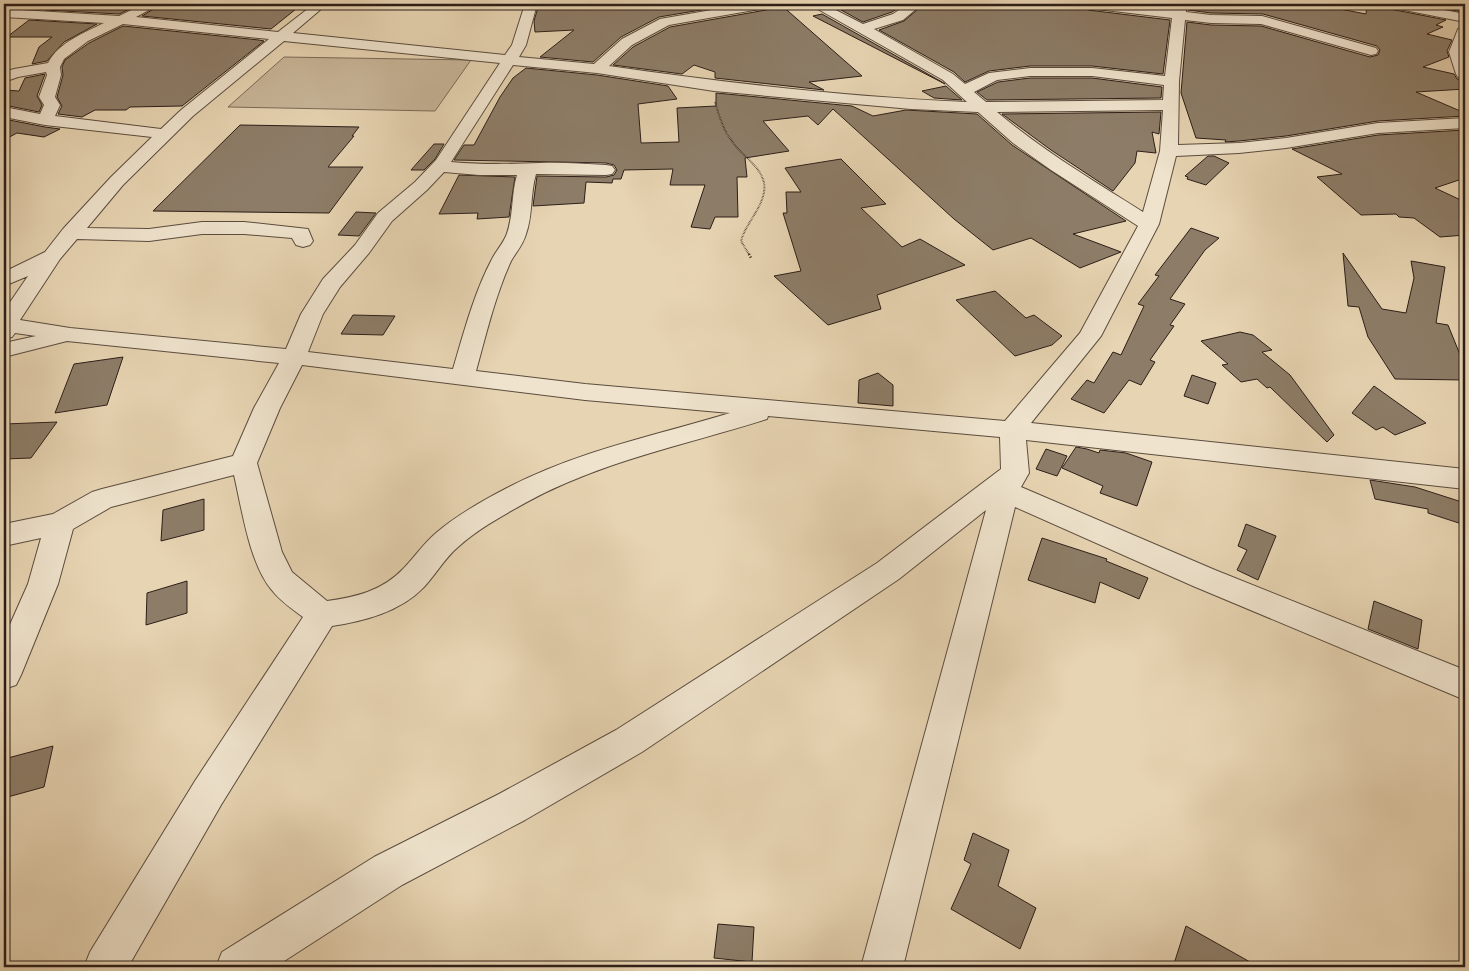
<svg xmlns="http://www.w3.org/2000/svg" width="1469" height="971" viewBox="0 0 1469 971" font-family="'Old Standard TT',serif">
<style>
.green{fill:#c7b598;stroke:#7a6a58}
.building{fill:#8d7d68;stroke:#2c1e18}
.lines{fill:none;stroke-linecap:round;stroke-linejoin:round}
.minor-casing{stroke:#5b4c3e;stroke-width:2}
.path-far1{stroke:#2c1e18;stroke-width:2;stroke-dasharray:0.5 1;stroke-linecap:butt}
.path{stroke:#2c1e18;stroke-width:2.5;stroke-dasharray:1 2;stroke-linecap:butt}
.minor{fill:#efe3cd;fill-rule:evenodd}
</style>
<rect width="100%" height="100%" fill="#e7d4b2"/>
<filter id="stains"><feTurbulence type="fractalNoise" baseFrequency=".004" numOctaves="4"/><feColorMatrix values="0 0 0 0 .2 0 0 0 0 .09 0 0 0 0 .02 0 0 0 .5 -.17"/></filter>
<radialGradient id="worn" r=".72"><stop offset=".6" stop-color="#630" stop-opacity="0"/><stop offset="1" stop-color="#630" stop-opacity=".3"/></radialGradient>
<path class="green" d="M 284,57 L 471,60 L 435,111 L 228,107 Z"/>
<g class="building">
<path d="M 57,4 L 140,4 L 119,14 L 45,10 Z"/>
<path d="M 162,4 L 223,4 L 221,5 L 296,9 L 271,29 L 142,16 Z"/>
<path d="M 539,4 L 737,4 L 659,17 L 621,37 L 593,62 L 540,57 L 574,30 L 535,32 L 534,21 Z"/>
<path d="M 774,4 L 780,4 L 862,76 L 809,82 L 824,90 L 715,78 L 715,72 L 694,65 L 682,74 L 613,65 L 633,47 L 670,27 L 766,10 L 772,8 Z"/>
<path d="M 879,4 L 905,4 L 892,12 L 863,22 L 841,10 Z"/>
<path d="M 924,4 L 1071,4 L 1081,5 L 1088,10 L 1170,20 L 1163,74 L 1092,66 L 1030,66 L 989,71 L 965,82 L 954,72 L 879,30 L 904,21 Z"/>
<path d="M 1188,4 L 1314,4 L 1366,14 L 1367,4 L 1386,4 L 1390,9 L 1446,20 L 1436,25 L 1443,27 L 1427,34 L 1452,40 L 1447,51 L 1449,57 L 1423,67 L 1454,74 L 1457,79 L 1465,81 L 1465,89 L 1416,92 L 1465,113 L 1465,116 L 1378,121 L 1286,136 L 1239,141 L 1225,142 L 1226,140 L 1196,138 L 1181,93 L 1187,22 L 1211,25 L 1261,26 L 1370,57 L 1378,55 L 1380,50 L 1377,46 L 1263,14 L 1211,13 L 1188,10 Z"/>
<path d="M 1421,4 L 1465,4 L 1465,10 L 1462,12 Z"/>
<path d="M 822,14 L 942,82 L 945,84 L 813,16 Z"/>
<path d="M 29,20 L 97,24 L 64,42 L 47,61 L 32,64 L 39,47 L 52,37 L 7,37 Z"/>
<path d="M 123,26 L 259,40 L 264,41 L 182,106 L 130,107 L 126,110 L 95,110 L 82,117 L 58,114 L 62,106 L 57,97 L 63,75 L 62,67 L 65,60 L 89,43 Z"/>
<path d="M 526,68 L 597,75 L 668,86 L 677,99 L 638,104 L 641,143 L 679,142 L 677,108 L 716,106 L 716,93 L 852,106 L 873,116 L 906,110 L 977,114 L 1012,145 L 1126,221 L 1073,234 L 1121,252 L 1080,268 L 1031,238 L 993,250 L 954,219 L 833,109 L 818,125 L 808,116 L 763,121 L 789,151 L 745,158 L 747,177 L 737,177 L 738,217 L 715,217 L 710,229 L 691,227 L 705,185 L 670,185 L 673,169 L 624,170 L 621,179 L 613,179 L 612,183 L 586,182 L 584,203 L 533,206 L 537,176 L 606,177 L 614,175 L 617,170 L 614,165 L 606,163 L 454,160 L 464,145 L 474,145 L 500,97 L 513,78 Z"/>
<path d="M 45,74 L 37,96 L 42,105 L 39,112 L 4,105 L 4,90 L 19,91 L 25,78 Z"/>
<path d="M 1030,78 L 1092,78 L 1162,87 L 1161,98 L 987,100 L 977,92 L 998,82 Z"/>
<path d="M 946,86 L 962,100 L 934,98 L 922,91 Z"/>
<path d="M 1161,112 L 1159,134 L 1152,132 L 1156,153 L 1137,151 L 1135,163 L 1113,191 L 1051,150 L 1002,114 Z"/>
<path d="M 4,119 L 45,127 L 60,129 L 44,137 L 17,133 L 4,140 Z"/>
<path d="M 240,125 L 359,127 L 352,136 L 354,136 L 328,167 L 363,167 L 329,213 L 153,211 Z"/>
<path d="M 1465,130 L 1465,178 L 1435,188 L 1465,202 L 1465,235 L 1440,237 L 1414,218 L 1399,217 L 1396,214 L 1361,215 L 1317,177 L 1342,174 L 1292,149 L 1378,135 Z"/>
<path d="M 434,144 L 444,144 L 435,159 L 424,170 L 411,170 Z"/>
<path d="M 1208,156 L 1214,156 L 1229,163 L 1206,185 L 1187,179 L 1188,177 L 1185,176 Z"/>
<path d="M 841,159 L 886,204 L 861,208 L 902,247 L 920,239 L 965,265 L 877,295 L 881,309 L 828,325 L 774,276 L 801,271 L 783,213 L 787,213 L 786,192 L 801,192 L 785,168 Z"/>
<path d="M 459,175 L 515,177 L 509,217 L 477,219 L 478,213 L 439,214 Z"/>
<path d="M 356,212 L 376,213 L 359,236 L 338,235 Z"/>
<path d="M 1191,228 L 1219,238 L 1205,250 L 1170,299 L 1185,304 L 1170,325 L 1174,326 L 1150,360 L 1155,362 L 1141,385 L 1129,380 L 1104,413 L 1071,399 L 1087,380 L 1094,383 L 1113,352 L 1121,355 L 1144,306 L 1138,304 L 1159,276 L 1155,275 Z"/>
<path d="M 1343,253 L 1382,309 L 1406,313 L 1414,278 L 1411,261 L 1445,267 L 1436,323 L 1448,325 L 1465,367 L 1465,380 L 1395,379 L 1368,337 L 1359,307 L 1348,306 Z"/>
<path d="M 995,291 L 1026,318 L 1034,315 L 1062,336 L 1052,345 L 1015,356 L 956,300 Z"/>
<path d="M 353,315 L 395,316 L 383,335 L 341,334 Z"/>
<path d="M 1240,332 L 1253,335 L 1272,350 L 1262,352 L 1290,375 L 1334,435 L 1327,442 L 1270,387 L 1267,388 L 1257,379 L 1241,382 L 1222,365 L 1228,364 L 1201,341 Z"/>
<path d="M 123,357 L 107,405 L 55,413 L 74,364 Z"/>
<path d="M 878,373 L 893,385 L 893,406 L 858,403 L 859,380 Z"/>
<path d="M 1192,375 L 1216,383 L 1208,404 L 1184,396 Z"/>
<path d="M 1374,386 L 1395,401 L 1426,423 L 1395,435 L 1383,427 L 1376,430 L 1352,413 Z"/>
<path d="M 57,422 L 31,458 L 4,459 L 4,424 Z"/>
<path d="M 1076,447 L 1087,449 L 1099,453 L 1100,450 L 1126,453 L 1152,462 L 1137,506 L 1100,493 L 1103,486 L 1062,468 Z"/>
<path d="M 1046,449 L 1067,456 L 1057,476 L 1036,469 Z"/>
<path d="M 1370,480 L 1415,487 L 1465,503 L 1465,525 L 1428,513 L 1428,509 L 1375,499 Z"/>
<path d="M 204,499 L 204,530 L 161,541 L 163,510 Z"/>
<path d="M 1246,524 L 1276,536 L 1258,580 L 1237,570 L 1247,550 L 1238,546 Z"/>
<path d="M 1042,538 L 1107,559 L 1106,561 L 1148,578 L 1139,599 L 1100,582 L 1095,603 L 1028,580 Z"/>
<path d="M 187,581 L 187,613 L 146,625 L 147,593 Z"/>
<path d="M 1374,601 L 1422,620 L 1418,649 L 1368,629 Z"/>
<path d="M 53,746 L 44,787 L 4,798 L 4,759 Z"/>
<path d="M 973,833 L 1009,850 L 998,886 L 1036,908 L 1020,949 L 951,909 L 971,864 L 964,860 Z"/>
<path d="M 718,924 L 754,927 L 752,962 L 714,958 Z"/>
<path d="M 1186,926 L 1259,967 L 1173,967 Z"/>
</g>
<g class="lines">
<defs>
<g id="minor">
<path d="M 144,4 L 160,4 L 136,17 L 278,32 L 314,4 L 327,4 L 293,33 L 505,55 L 512,45 L 525,4 L 537,4 L 526,45 L 519,57 L 594,64 L 622,39 L 660,19 L 746,4 L 772,4 L 770,7 L 766,8 L 669,25 L 632,45 L 609,66 C 727,83 847,97 967,102 L 943,80 L 809,4 L 824,4 L 863,24 L 893,14 L 908,4 L 922,4 L 903,20 L 874,29 L 953,74 L 965,84 L 989,73 L 1030,68 L 1092,68 L 1165,76 L 1172,18 L 1088,8 L 1084,7 L 1082,4 L 1117,4 L 1173,10 L 1174,4 L 1186,4 L 1186,12 L 1211,15 L 1262,16 L 1376,48 L 1378,51 L 1376,54 L 1371,55 L 1261,24 L 1211,23 L 1185,20 L 1179,81 L 1178,145 L 1239,143 L 1286,138 L 1378,123 L 1465,118 L 1465,128 L 1378,133 L 1286,148 L 1239,153 L 1176,156 L 1159,224 L 1101,336 L 1031,423 L 1465,469 L 1465,489 L 1026,440 L 1029,473 L 1021,487 L 1215,570 L 1465,670 L 1465,700 L 1193,586 L 1015,507 L 903,967 L 861,967 L 986,510 L 899,579 L 642,752 L 525,820 L 402,885 L 275,967 L 216,967 L 222,952 L 374,857 L 499,794 L 616,730 L 877,563 L 1001,469 L 1000,437 L 768,416 L 767,419 C 685,445 601,461 525,503 C 502,516 478,529 458,547 C 445,558 436,574 424,587 C 400,612 364,621 332,626 L 221,805 L 128,967 L 84,967 L 90,952 L 195,781 L 303,617 C 292,609 279,600 271,589 C 249,562 242,509 234,475 L 111,507 L 73,529 L 58,584 L 21,675 L 16,685 L 4,689 L 4,638 L 28,584 L 41,538 L 4,546 L 4,524 L 53,514 L 92,492 L 102,489 L 233,456 L 254,408 L 279,363 L 67,341 L 4,357 L 4,343 L 36,336 L 15,333 L 12,337 L 4,339 L 4,311 L 28,276 L 4,286 L 4,272 L 45,252 L 63,229 L 111,177 L 152,137 L 45,125 L 4,117 L 4,107 L 40,114 L 44,105 L 39,97 L 47,75 L 46,72 L 18,77 L 4,82 L 4,72 L 14,69 L 48,63 C 59,42 84,33 104,23 L 4,17 L 4,9 L 119,16 ZM 123,24 L 269,39 L 181,110 L 161,129 L 55,116 L 60,105 L 55,97 L 61,75 L 60,67 L 64,59 L 88,41 ZM 284,41 L 500,63 L 436,160 L 415,182 L 378,213 L 355,245 L 323,279 L 301,314 L 286,349 L 70,328 L 20,320 L 60,259 L 77,239 L 149,241 L 202,234 L 244,234 L 292,238 L 296,245 L 303,247 L 310,245 L 313,241 L 308,229 L 244,222 L 202,222 L 149,229 L 87,228 L 123,185 L 193,116 ZM 513,65 L 597,73 L 714,91 L 911,109 L 978,112 L 1013,143 L 1051,170 L 1138,226 L 1080,333 L 1005,421 L 585,384 L 476,371 C 486,335 495,296 511,261 C 516,252 523,245 526,234 C 533,215 530,194 536,174 L 606,175 L 612,174 L 615,170 L 612,166 L 606,165 C 584,164 562,162 540,163 C 510,164 482,165 451,162 ZM 1030,76 L 1092,76 L 1164,85 L 1163,100 L 986,102 L 974,92 L 997,80 ZM 1163,110 L 1160,151 L 1143,212 C 1092,180 1042,150 997,112 ZM 444,172 L 479,175 L 517,175 C 511,195 514,216 506,236 C 502,245 496,251 492,259 C 474,293 464,332 453,369 L 308,352 L 323,314 L 340,287 L 369,253 L 392,221 L 427,190 ZM 302,365 L 585,400 L 730,413 C 654,436 578,451 507,488 C 482,501 457,515 436,533 C 423,544 414,558 403,569 C 382,591 356,597 327,601 L 292,572 L 282,552 L 257,463 L 280,408 Z"/>
<path d="M 1388,4 L 1412,4 L 1465,14 L 1465,22 L 1394,8 L 1390,7 Z"/>
<path d="M 1465,25 C 1466,33 1465,42 1464,50 C 1463,55 1465,72 1465,79 L 1458,77 L 1456,74 L 1449,52 L 1458,29 Z"/>
</g>
</defs>
<use href="#minor" class="minor-casing"/>
<path class="path-far1" d="M 715,102 C 719,115 723,130 732,141 C 742,157 768,170 764,192 C 761,210 746,223 741,241 L 750,256"/>
<path class="path" d="M 749,254 L 751,258"/>
<use href="#minor" class="minor"/>
</g>
<rect width="1469" height="971" fill="none" stroke="#e7d4b2" stroke-width="20"/>
<rect x="5" y="5" width="1459" height="961" fill="none" stroke="#2c1e18" stroke-width="2.5"/>
<rect x="10" y="10" width="1449" height="951" fill="none" stroke="#2c1e18"/>
<rect width="100%" height="100%" filter="url(#stains)"/>
<rect width="100%" height="100%" fill="url(#worn)"/>
</svg>
